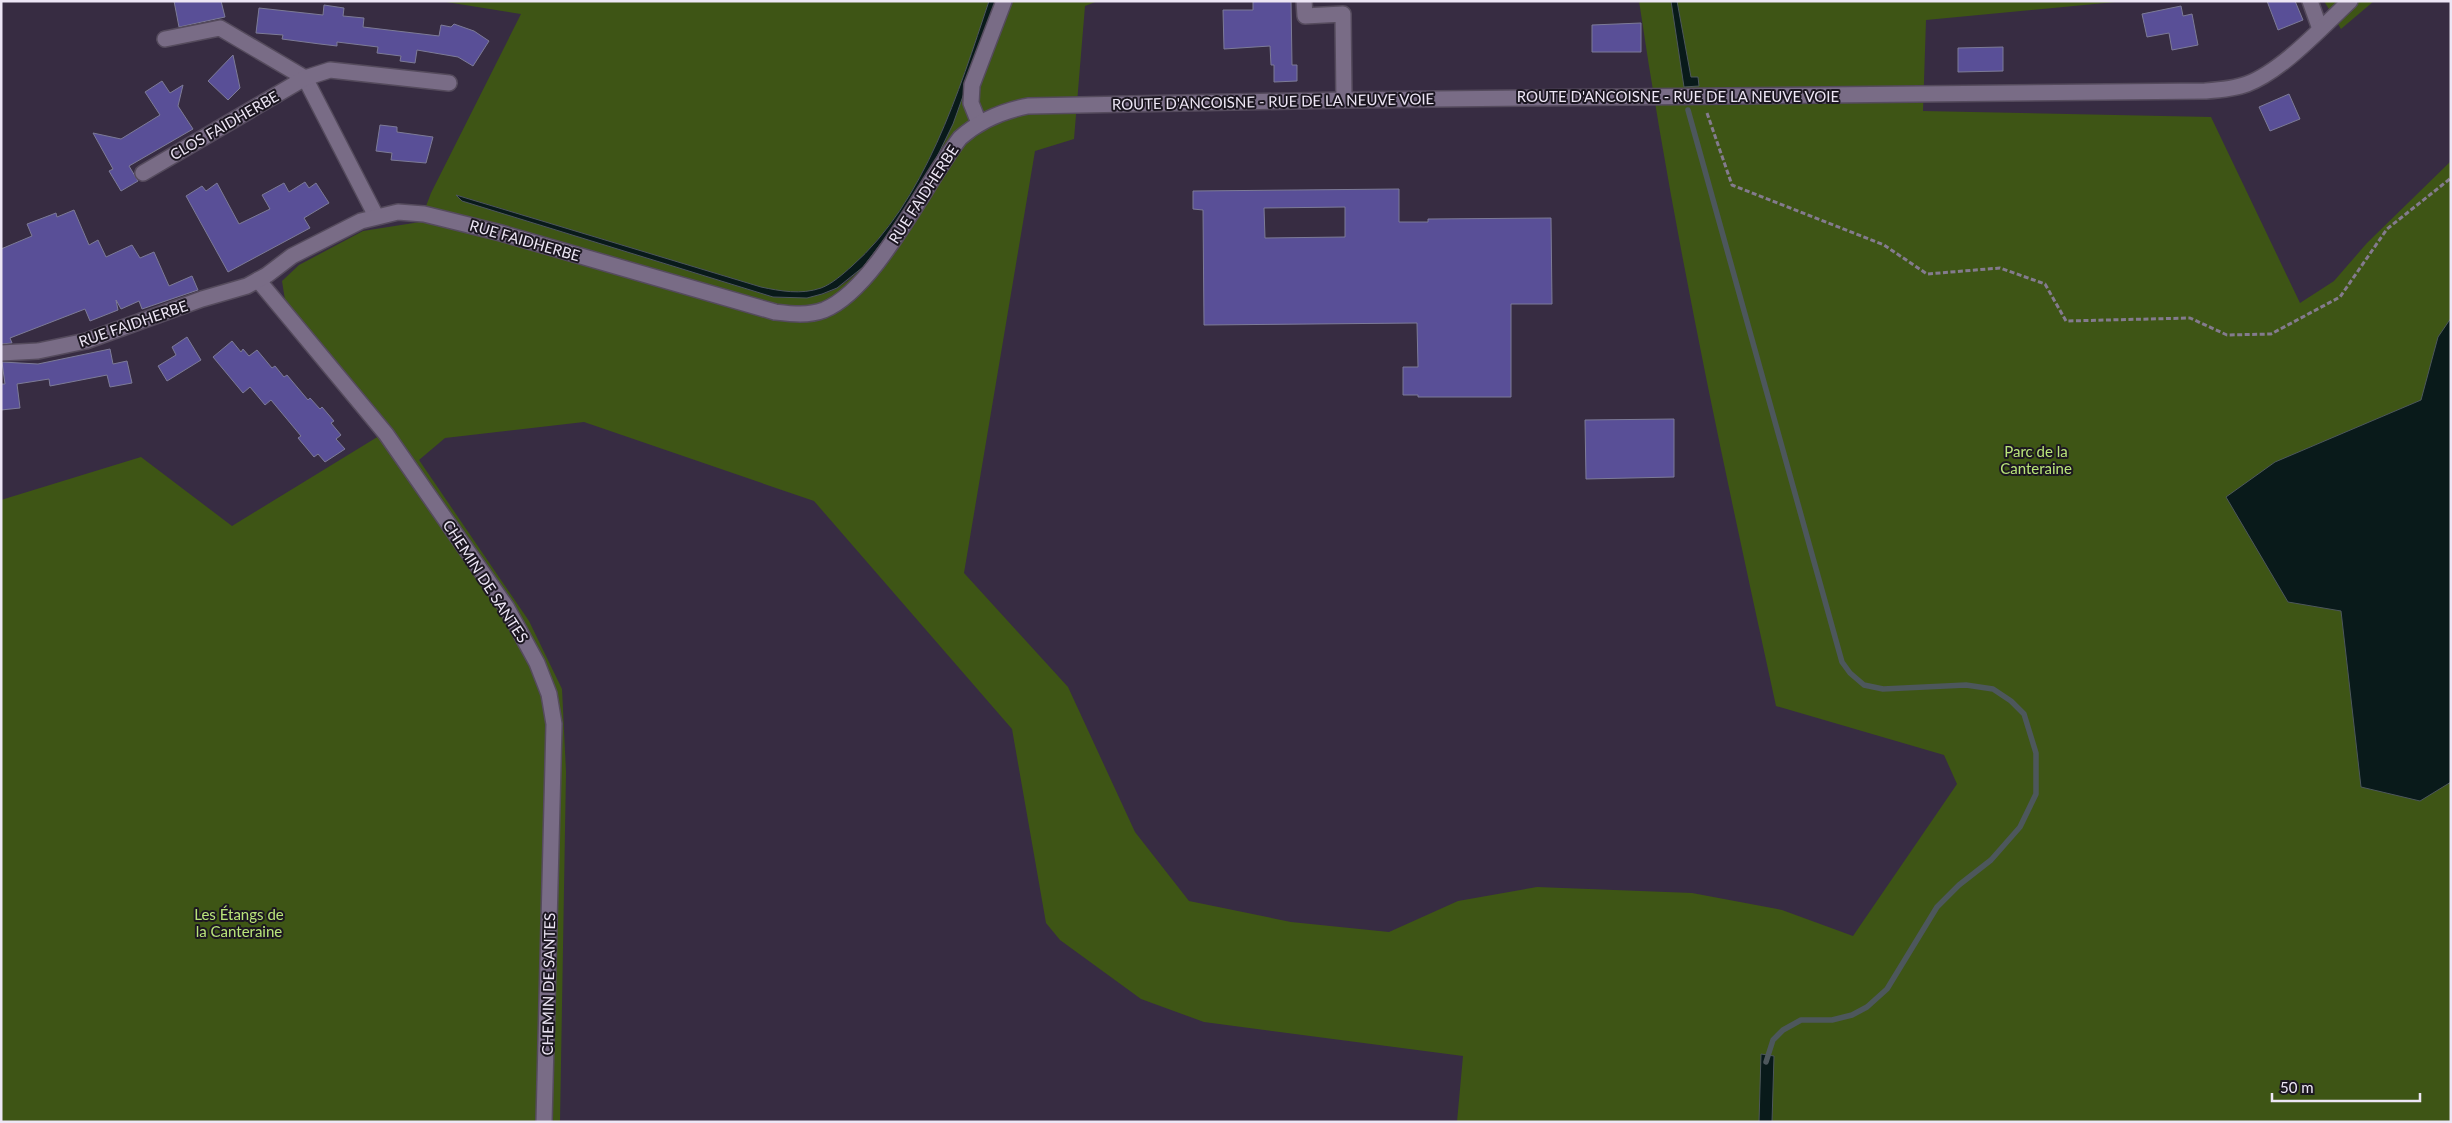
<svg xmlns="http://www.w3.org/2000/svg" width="2452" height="1123" viewBox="0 0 2452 1123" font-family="Lato,sans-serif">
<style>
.green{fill:#3e5515}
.water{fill:#091a1a;stroke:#4d575c}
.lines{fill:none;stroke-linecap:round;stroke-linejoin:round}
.stream{stroke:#4d575c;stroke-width:5.5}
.building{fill:#594f97;stroke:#7d7b97;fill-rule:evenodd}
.minor-casing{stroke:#554b5d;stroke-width:18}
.path{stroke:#847b8e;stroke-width:3;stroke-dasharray:5 2.5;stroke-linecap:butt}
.minor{stroke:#796c86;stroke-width:15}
.labels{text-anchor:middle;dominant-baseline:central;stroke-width:4;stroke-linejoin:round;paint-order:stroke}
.street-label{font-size:15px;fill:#ede6f5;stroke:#1c1721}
.park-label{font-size:15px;fill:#b9e47a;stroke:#1c1721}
</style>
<rect width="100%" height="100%" fill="#372c42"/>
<g class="green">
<path d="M 440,1 L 989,1 C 959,91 925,202 852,266 C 843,274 832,284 821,288 C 801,295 780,291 761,287 L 457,195 L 462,201 L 772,297 C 792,298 818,299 836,289 C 857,277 871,257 886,237 C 912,202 937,164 953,123 C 969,83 982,42 997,1 L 1098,1 L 1085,6 L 1074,139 L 1035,151 L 964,573 L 1068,687 L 1135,832 L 1189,901 L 1291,922 L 1389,932 L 1458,901 L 1537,887 L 1692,893 L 1782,910 L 1853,936 L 1957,784 L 1944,755 L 1776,706 C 1725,472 1674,238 1639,1 L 2126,1 L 1926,20 L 1923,111 L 2211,117 L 2300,303 L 2334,281 L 2367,243 L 2451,161 L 2451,1122 L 1457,1122 L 1463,1056 L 1204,1022 L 1141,999 L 1060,940 L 1046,923 L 1012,729 L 814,501 L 584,422 L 445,438 L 419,460 L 529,621 L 562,689 L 566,772 L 560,1122 L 1,1122 L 1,500 L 141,457 L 232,526 L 392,428 L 285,300 L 282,281 L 299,265 L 363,231 L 420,222 L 431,193 L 521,14 Z"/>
<path d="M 2324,1 L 2374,1 L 2341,29 Z"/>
</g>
<g class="water">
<path d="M 989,1 L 997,1 L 953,124 L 931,169 L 904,213 L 863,267 L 837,288 L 822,294 L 807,298 L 773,297 L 462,201 L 456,195 L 761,287 C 780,291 801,295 821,288 C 832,284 843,274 852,266 C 925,202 959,91 989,1 Z"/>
<path d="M 1671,1 L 1677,1 L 1691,77 L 1698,77 L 1699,86 L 1684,87 Z"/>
<path d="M 2451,318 L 2451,782 L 2420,801 L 2361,787 L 2341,611 L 2288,602 L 2226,497 L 2275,462 L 2421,400 L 2438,337 Z"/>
<path d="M 1761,1054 L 1774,1056 L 1772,1122 L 1759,1122 Z"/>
</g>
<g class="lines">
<path class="stream" d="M 1688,110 L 1842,662 L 1850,673 L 1864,685 L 1883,689 L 1966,685 L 1993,689 L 2011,701 L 2024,714 L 2036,753 L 2036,794 L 2020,827 L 1991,860 L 1959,885 L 1937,907 L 1887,989 L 1867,1007 L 1852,1015 L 1832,1020 L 1801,1020 L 1783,1030 L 1773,1040 L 1766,1062"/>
</g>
<g class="building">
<path d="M 174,1 L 221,1 L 225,17 L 179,27 Z"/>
<path d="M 1253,1 L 1291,1 L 1292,65 L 1297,65 L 1297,81 L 1274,82 L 1274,65 L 1271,65 L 1270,46 L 1224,49 L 1223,10 L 1253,10 Z"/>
<path d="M 2267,1 L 2295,1 L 2303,20 L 2278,30 Z"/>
<path d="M 324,5 L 344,8 L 343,16 L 364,18 L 363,27 L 439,36 L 441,25 L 451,27 L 454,24 L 474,31 L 489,41 L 473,66 L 458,57 L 417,50 L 415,63 L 400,61 L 401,56 L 377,53 L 378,47 L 337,42 L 337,46 L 320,44 L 282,39 L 283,35 L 256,33 L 259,8 L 323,15 Z"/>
<path d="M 2181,6 L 2183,16 L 2192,14 L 2198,45 L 2172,50 L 2169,33 L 2147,37 L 2142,14 Z"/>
<path d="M 1641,23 L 1641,52 L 1592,52 L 1592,25 Z"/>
<path d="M 2003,47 L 2003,71 L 1958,72 L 1958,48 Z"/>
<path d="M 233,55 L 240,88 L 228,100 L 208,81 Z"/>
<path d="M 162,81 L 170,93 L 183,85 L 178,106 L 193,129 L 129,166 L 138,181 L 121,191 L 109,171 L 113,169 L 93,133 L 121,139 L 160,115 L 145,92 Z"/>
<path d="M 2289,94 L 2300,119 L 2270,131 L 2259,107 Z"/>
<path d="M 380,125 L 397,127 L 397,132 L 433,137 L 426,163 L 391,160 L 392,153 L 376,151 Z"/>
<path d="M 305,182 L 309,188 L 316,183 L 329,203 L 304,218 L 310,228 L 228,272 L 186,196 L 202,186 L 206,191 L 217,183 L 239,224 L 270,209 L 262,195 L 284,183 L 289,192 Z"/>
<path d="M 1399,189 L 1399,222 L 1428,222 L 1428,219 L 1551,218 L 1552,304 L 1511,304 L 1511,397 L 1418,397 L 1418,395 L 1403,395 L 1403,367 L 1418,367 L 1417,323 L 1204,325 L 1203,210 L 1193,209 L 1193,191 ZM 1345,207 L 1345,237 L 1265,238 L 1264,208 Z"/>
<path d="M 74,210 L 89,245 L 98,240 L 106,257 L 132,245 L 140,258 L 154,252 L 169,286 L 192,276 L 198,290 L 142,309 L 139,301 L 121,309 L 116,300 L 118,310 L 90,321 L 85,309 L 10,338 L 12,343 L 1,344 L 1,249 L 32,236 L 27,224 L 56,213 L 57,217 Z"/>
<path d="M 187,337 L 201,360 L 167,381 L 158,366 L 176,355 L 172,347 Z"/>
<path d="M 232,341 L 241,352 L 243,349 L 249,356 L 257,350 L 272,368 L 275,366 L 284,377 L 287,375 L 308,400 L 310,398 L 320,409 L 322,407 L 334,421 L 331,423 L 341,435 L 336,439 L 345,449 L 325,462 L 318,454 L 314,457 L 298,438 L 301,436 L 271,400 L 265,405 L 250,387 L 243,393 L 213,357 Z"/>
<path d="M 110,349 L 113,364 L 127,361 L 132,383 L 110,387 L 107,375 L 50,386 L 49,379 L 17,384 L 20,408 L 1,410 L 1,384 L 5,384 L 2,362 L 38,364 Z"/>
<path d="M 1674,419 L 1674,477 L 1586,479 L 1585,420 Z"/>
</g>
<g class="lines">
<defs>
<g id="minor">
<path d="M 1304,1 L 1305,16 L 1343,14 L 1344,100"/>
<path d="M 2310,1 L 2320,29"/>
<path d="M 165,39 L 220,28 L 305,78 L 376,216"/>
<path d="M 979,123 L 971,103 L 972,85 L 1004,1"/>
<path d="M 143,173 L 305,78 L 330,70 L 449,83"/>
<path d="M 258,280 L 386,434 L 507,608 L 537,663 L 549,694 L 554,724 L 544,1122"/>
<path d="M 1,353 L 38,351 L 86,341 L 202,299 L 247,286 L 267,275 L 292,256 L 361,221 L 398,212 L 424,214 L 501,233 L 775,312 C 792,314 808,316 824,310 C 876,289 925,183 960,138 C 980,120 1002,111 1028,106 L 1344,100 L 2205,91 C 2219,90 2234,89 2247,84 C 2282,71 2322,27 2350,1"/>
</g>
</defs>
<use href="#minor" class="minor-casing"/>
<path class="path" d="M 1707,113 L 1732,185 L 1884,245 L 1927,274 L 2000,268 L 2045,284 L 2066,321 L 2190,318 L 2227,335 L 2271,334 L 2340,297 L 2387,229 L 2451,178"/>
<use href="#minor" class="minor"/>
</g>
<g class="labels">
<g class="street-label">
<text x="1678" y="96">ROUTE D'ANCOISNE - RUE DE LA NEUVE VOIE</text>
<text transform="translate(1273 101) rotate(-1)">ROUTE D'ANCOISNE - RUE DE LA NEUVE VOIE</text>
<text transform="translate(224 125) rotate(-30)">CLOS FAIDHERBE</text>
<text transform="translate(923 194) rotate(-57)">RUE FAIDHERBE</text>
<text transform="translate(525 240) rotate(16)">RUE FAIDHERBE</text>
<text transform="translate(133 323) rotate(-19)">RUE FAIDHERBE</text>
<text transform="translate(486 581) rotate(57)">CHEMIN DE SANTES</text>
<text transform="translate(548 984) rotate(-89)">CHEMIN DE SANTES</text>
</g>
<g class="park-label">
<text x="2036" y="451">Parc de la<tspan x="2036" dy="17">Canteraine</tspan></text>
<text x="239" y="914">Les Étangs de<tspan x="239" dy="17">la Canteraine</tspan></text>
</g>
</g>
<rect width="2452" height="1123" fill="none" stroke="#ede6f5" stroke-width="5"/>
<path d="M2272 1093v8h148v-8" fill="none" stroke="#ede6f5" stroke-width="2.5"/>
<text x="2280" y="1093" font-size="15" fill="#ede6f5" stroke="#1c1721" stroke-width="4" paint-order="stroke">50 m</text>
</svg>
